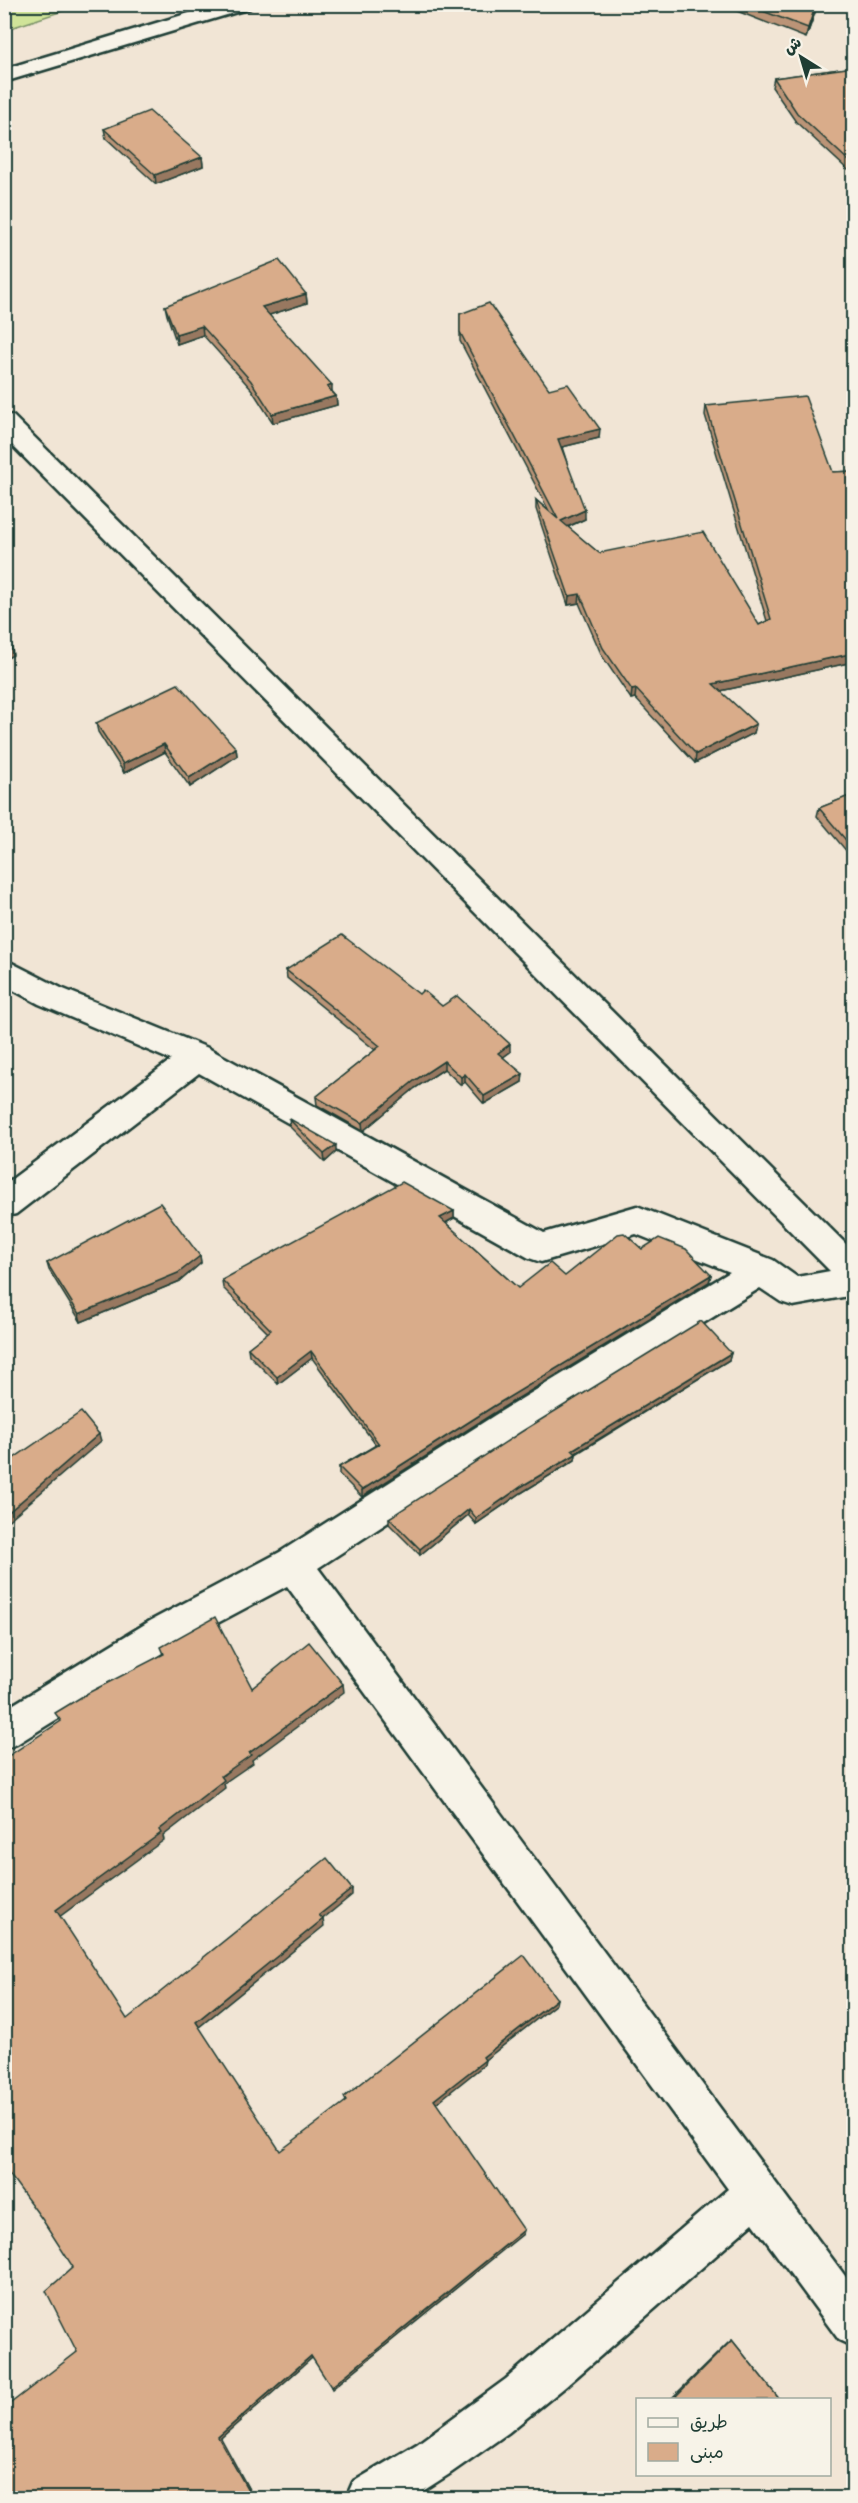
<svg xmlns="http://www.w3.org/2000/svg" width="858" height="2503" viewBox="0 0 858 2503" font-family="'Playpen Sans','Playpen Sans Arabic',sans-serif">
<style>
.green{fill:#d0e499;stroke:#789066;stroke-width:1.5}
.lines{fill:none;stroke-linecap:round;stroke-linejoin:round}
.street-casing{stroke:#1f3d34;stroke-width:5}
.street{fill:#f7f3e8;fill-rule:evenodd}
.wall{fill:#bb9477;stroke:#1f3d34;stroke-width:1.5}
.shaded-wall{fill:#987861;stroke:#1f3d34;stroke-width:1.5}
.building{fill:#d9ac8a;stroke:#1f3d34;stroke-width:1.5}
</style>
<rect width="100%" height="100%" fill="#f1e5d5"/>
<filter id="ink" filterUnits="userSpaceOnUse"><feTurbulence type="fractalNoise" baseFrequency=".0167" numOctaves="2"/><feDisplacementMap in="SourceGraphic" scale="12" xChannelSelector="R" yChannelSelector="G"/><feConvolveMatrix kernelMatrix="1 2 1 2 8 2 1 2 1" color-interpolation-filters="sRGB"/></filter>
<g filter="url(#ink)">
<path class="green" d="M 5,4 L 81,4 L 81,5 L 5,30 Z"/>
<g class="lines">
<defs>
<g id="street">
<path d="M 219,4 L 253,4 L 250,8 L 4,82 L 4,69 Z"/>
<path d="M 4,414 L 13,416 L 854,1252 L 854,1295 L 793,1306 L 781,1302 L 760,1288 L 519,1437 L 318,1568 L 854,2288 L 854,2347 L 839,2340 L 753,2223 L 565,2387 L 508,2433 L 448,2475 L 412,2498 L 346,2498 L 353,2482 L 417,2444 L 506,2379 L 728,2189 L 287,1586 L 176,1645 L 17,1744 L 4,1749 L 4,1710 L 150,1621 L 280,1552 L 495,1415 L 730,1272 L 636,1234 L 541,1262 L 529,1258 L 199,1073 L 16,1214 L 4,1217 L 4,1185 L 171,1060 L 39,1004 L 4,985 L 4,959 L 61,988 L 208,1048 L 544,1233 L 637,1206 L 773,1260 L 797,1277 L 830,1271 L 4,437 Z"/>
</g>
</defs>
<use href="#street" class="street-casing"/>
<use href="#street" class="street"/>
</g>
<g class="wall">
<path d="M 719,4 L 818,4 L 806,38 Z"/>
<path d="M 854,67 L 854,171 L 848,170 L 796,122 L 772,87 L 774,78 Z"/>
<path d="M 104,129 L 202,157 L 203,166 L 156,184 L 106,138 Z"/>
<path d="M 306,294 L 307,303 L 269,315 L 336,396 L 337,405 L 273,423 L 252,390 L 203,335 L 177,344 L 167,315 L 165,306 Z"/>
<path d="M 460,314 L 549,389 L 599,438 L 562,447 L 585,519 L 568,527 L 599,553 L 759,625 L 767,621 L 705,415 L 706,406 L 833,472 L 854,471 L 854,671 L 853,662 L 720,691 L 756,724 L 754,733 L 695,763 L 635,698 L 631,699 L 602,656 L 579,603 L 568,605 L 536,509 L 536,500 L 549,511 L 460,341 Z"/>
<path d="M 96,723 L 236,748 L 237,756 L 190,787 L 165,752 L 124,773 L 98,732 Z"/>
<path d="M 854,794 L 854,851 L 848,853 L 817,816 L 819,808 Z"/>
<path d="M 286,970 L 419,994 L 442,1006 L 510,1052 L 503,1057 L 522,1082 L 484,1104 L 465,1082 L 461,1085 L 444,1069 L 415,1088 L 363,1131 L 317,1105 L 316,1097 L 375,1050 L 287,978 Z"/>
<path d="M 289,1119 L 336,1152 L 325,1162 L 290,1127 Z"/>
<path d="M 454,1211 L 454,1218 L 446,1223 L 518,1288 L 565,1276 L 642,1249 L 711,1275 L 709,1282 L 494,1413 L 362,1497 L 339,1474 L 339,1467 L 376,1445 L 312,1358 L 278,1384 L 249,1355 L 248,1348 L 268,1333 L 223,1288 L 222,1280 Z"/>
<path d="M 200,1256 L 201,1263 L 180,1281 L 81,1322 L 49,1270 L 47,1263 Z"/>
<path d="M 731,1353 L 729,1360 L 576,1454 L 575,1460 L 521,1493 L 476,1524 L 468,1515 L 420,1555 L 389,1524 L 389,1518 Z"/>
<path d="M 732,2340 L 780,2400 L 673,2400 L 672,2398 L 728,2343 Z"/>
</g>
<g class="shaded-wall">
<path d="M 816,4 L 818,4 L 806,38 L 808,28 Z"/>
<path d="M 202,157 L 203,166 L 156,184 L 155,175 Z"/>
<path d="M 306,294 L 307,303 L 263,317 L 262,307 Z"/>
<path d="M 202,326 L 203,335 L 177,344 L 176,334 Z"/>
<path d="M 332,385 L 332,394 L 327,387 Z"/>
<path d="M 336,396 L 337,405 L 273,423 L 272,414 Z"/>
<path d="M 600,429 L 599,438 L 558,448 L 558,439 Z"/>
<path d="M 585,510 L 585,519 L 560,530 L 561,521 Z"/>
<path d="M 580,594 L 579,603 L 568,605 L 569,596 Z"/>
<path d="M 11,643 L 13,655 L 4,660 L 4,646 Z"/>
<path d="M 854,653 L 853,662 L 711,693 L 713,684 Z"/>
<path d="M 636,689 L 635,698 L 631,699 L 632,690 Z"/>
<path d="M 756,724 L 754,733 L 695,763 L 696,754 Z"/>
<path d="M 164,744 L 165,752 L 124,773 L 123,764 Z"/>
<path d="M 236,748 L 237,756 L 190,787 L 189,778 Z"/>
<path d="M 854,844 L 854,851 L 848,853 L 850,845 Z"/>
<path d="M 510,1044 L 510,1052 L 498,1061 L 498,1053 Z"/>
<path d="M 444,1061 L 444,1069 L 415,1088 L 363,1131 L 362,1123 L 415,1080 Z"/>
<path d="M 465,1074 L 465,1082 L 461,1085 L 461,1077 Z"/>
<path d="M 523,1074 L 522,1082 L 484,1104 L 484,1096 Z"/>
<path d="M 336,1145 L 336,1152 L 325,1162 L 324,1154 Z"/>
<path d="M 454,1211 L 454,1218 L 440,1226 L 440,1218 Z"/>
<path d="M 200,1256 L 201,1263 L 180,1281 L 81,1322 L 79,1314 Z"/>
<path d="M 711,1275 L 709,1282 L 494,1413 L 362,1497 L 362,1490 L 494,1406 Z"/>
<path d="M 311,1351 L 312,1358 L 278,1384 L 277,1377 Z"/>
<path d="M 731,1353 L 729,1360 L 571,1456 L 572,1450 Z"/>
<path d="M 99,1434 L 101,1441 L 4,1524 L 4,1516 Z"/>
<path d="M 576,1454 L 575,1460 L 521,1493 L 476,1524 L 476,1518 L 522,1486 Z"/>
<path d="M 469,1509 L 468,1515 L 420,1555 L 420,1549 Z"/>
<path d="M 9,1593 L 11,1599 L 4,1604 L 4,1596 Z"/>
<path d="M 343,1684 L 344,1692 L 252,1760 L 253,1763 L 224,1783 L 225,1788 L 163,1836 L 164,1840 L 59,1917 L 56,1910 L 159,1830 L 249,1753 Z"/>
<path d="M 352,1889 L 352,1895 L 320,1921 L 319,1915 Z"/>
<path d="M 323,1919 L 324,1926 L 199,2027 L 196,2022 Z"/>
<path d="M 557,1999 L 556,2004 L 485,2060 L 484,2065 L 434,2105 L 434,2100 L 483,2057 Z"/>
<path d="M 524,2230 L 523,2234 L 332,2389 L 331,2387 Z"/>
<path d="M 311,2356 L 312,2358 L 221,2438 L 251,2493 L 244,2499 L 241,2499 L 218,2437 Z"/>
<path d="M 4,2397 L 11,2407 L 7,2406 L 4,2402 Z"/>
</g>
<g class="building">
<path d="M 744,4 L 816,4 L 808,28 Z"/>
<path d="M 854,67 L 854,161 L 849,161 L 797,113 L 774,78 Z"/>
<path d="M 149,111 L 202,157 L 155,175 L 104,129 Z"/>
<path d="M 279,260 L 306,294 L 262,307 L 332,385 L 327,387 L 336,396 L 272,414 L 251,381 L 202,326 L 176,334 L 165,306 Z"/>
<path d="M 489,303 L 549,389 L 568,384 L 600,429 L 558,439 L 585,510 L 561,521 L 599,553 L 703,532 L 759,625 L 771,619 L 706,406 L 805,396 L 833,472 L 854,471 L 854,653 L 713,684 L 756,724 L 696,754 L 636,689 L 632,690 L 603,648 L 580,594 L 569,596 L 536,500 L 558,519 L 460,332 L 460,314 Z"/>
<path d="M 4,637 L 11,643 L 4,646 Z"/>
<path d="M 178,684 L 236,748 L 189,778 L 164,744 L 123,764 L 96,723 Z"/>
<path d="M 854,794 L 854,844 L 850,845 L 819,808 Z"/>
<path d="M 342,935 L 419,994 L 423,990 L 442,1006 L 457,996 L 510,1044 L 498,1053 L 523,1074 L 484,1096 L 465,1074 L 461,1077 L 444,1061 L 415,1080 L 362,1123 L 316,1097 L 380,1046 L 286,970 Z"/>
<path d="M 289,1119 L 290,1119 L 336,1145 L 324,1154 Z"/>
<path d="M 402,1182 L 454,1211 L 440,1218 L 518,1288 L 550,1263 L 565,1276 L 618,1234 L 624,1233 L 642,1249 L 659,1238 L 686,1249 L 711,1275 L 494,1406 L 362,1490 L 339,1467 L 379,1444 L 311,1351 L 277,1377 L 248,1348 L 271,1330 L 222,1280 Z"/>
<path d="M 160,1203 L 200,1256 L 178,1273 L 79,1314 L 47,1263 Z"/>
<path d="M 701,1321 L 731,1353 L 572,1450 L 576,1454 L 522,1486 L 476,1518 L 469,1509 L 420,1549 L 389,1518 L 521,1432 Z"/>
<path d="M 81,1412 L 99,1434 L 4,1516 L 4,1465 Z"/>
<path d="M 4,1588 L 9,1593 L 4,1596 Z"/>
<path d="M 215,1617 L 252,1688 L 309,1642 L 343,1684 L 249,1753 L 251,1755 L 221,1776 L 224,1780 L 159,1830 L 161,1833 L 56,1910 L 127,2019 L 327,1858 L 352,1889 L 319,1915 L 323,1919 L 196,2022 L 280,2151 L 346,2101 L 344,2097 L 524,1955 L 557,1999 L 483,2057 L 485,2060 L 434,2100 L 524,2230 L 331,2387 L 311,2356 L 218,2437 L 249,2492 L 241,2499 L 4,2499 L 4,2402 L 7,2406 L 77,2352 L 46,2291 L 73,2267 L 42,2219 L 4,2167 L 4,1759 L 61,1721 L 55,1713 L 88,1693 L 164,1654 L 161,1647 Z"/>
<path d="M 732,2340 L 780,2400 L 679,2400 L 676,2396 Z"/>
</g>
</g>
<rect width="858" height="2503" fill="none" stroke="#f7f3e8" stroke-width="24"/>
<rect x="12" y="12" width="834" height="2479" fill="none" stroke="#1f3d34" stroke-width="2" filter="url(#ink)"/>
<rect x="636" y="2398" width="195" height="78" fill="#f7f3e8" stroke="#a1aaa0" stroke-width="1.5"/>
<rect x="648" y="2418" width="30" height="9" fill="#f7f3e8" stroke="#a1aaa0" stroke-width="1.5"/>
<text x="690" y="2428" font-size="18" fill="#1f3d34">طريق</text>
<rect x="648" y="2443" width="30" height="18" fill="#d9ac8a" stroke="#a1aaa0" stroke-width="1.5"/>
<text x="690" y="2458" font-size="18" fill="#1f3d34">مبنى</text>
<g transform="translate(801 57) rotate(323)" stroke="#f7f3e8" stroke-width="4.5" paint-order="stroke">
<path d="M0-4.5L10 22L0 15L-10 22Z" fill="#1f3d34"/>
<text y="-9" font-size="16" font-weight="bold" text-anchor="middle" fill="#1f3d34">ش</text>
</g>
</svg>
